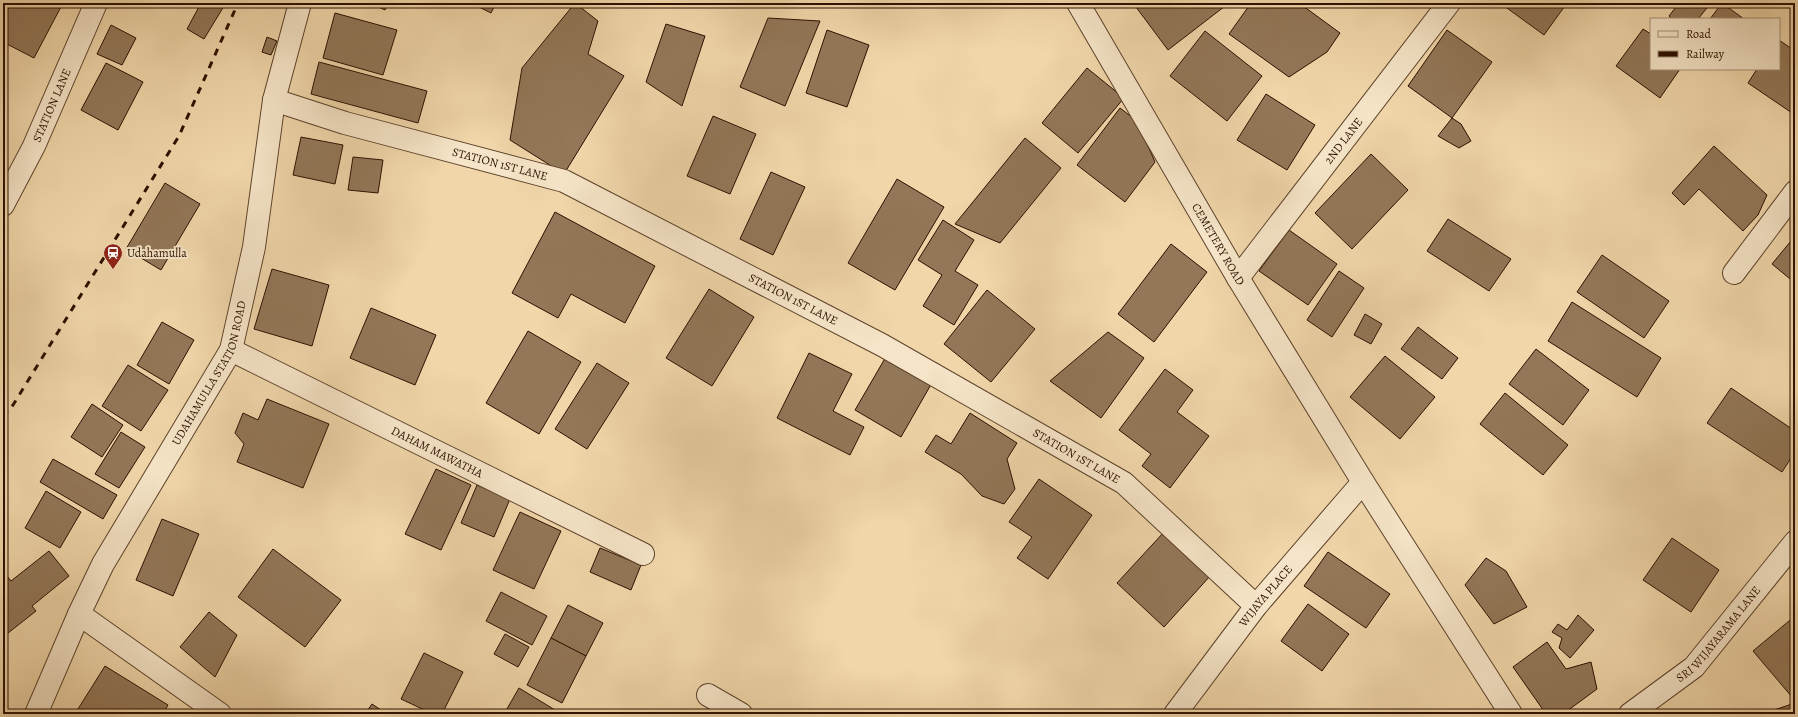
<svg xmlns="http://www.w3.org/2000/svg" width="1798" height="717" viewBox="0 0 1798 717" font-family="Alegreya,serif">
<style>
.building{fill:#927758;stroke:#2c1000}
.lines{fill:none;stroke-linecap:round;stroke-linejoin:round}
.minor-casing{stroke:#5d422a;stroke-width:24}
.minor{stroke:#f5e4c7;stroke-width:22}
.rail{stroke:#2c1000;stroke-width:3;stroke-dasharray:7 7;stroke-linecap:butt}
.labels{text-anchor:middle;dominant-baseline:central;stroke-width:4;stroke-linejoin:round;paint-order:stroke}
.street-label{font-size:12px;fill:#2c1000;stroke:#f5e4c7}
.poi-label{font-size:12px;fill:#2c1000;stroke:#f5e4c7;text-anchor:start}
</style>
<rect width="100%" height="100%" fill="#f0d6a9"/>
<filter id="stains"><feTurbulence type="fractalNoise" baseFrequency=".005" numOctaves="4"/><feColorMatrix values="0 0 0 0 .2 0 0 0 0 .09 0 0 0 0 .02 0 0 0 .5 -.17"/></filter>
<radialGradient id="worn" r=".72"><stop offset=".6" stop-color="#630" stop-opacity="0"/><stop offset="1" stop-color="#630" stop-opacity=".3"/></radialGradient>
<g class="building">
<path d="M 6,3 L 63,3 L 34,58 L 3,42 L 3,9 Z"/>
<path d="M 201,3 L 218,3 L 224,6 L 204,39 L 187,29 Z"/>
<path d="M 370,3 L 388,3 L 385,10 Z"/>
<path d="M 471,3 L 496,3 L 491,13 Z"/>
<path d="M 575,3 L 598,21 L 588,54 L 624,76 L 564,174 L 510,140 L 522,68 Z"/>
<path d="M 1133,3 L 1229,3 L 1168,50 Z"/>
<path d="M 1251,3 L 1299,3 L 1340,33 L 1327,52 L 1289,77 L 1229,34 Z"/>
<path d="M 1500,3 L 1567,3 L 1544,35 Z"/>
<path d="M 1679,3 L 1711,3 L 1698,19 L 1672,19 L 1669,16 Z"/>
<path d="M 1722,3 L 1744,19 L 1710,19 Z"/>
<path d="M 335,13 L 397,30 L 383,75 L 323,58 Z"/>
<path d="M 768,18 L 820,21 L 785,106 L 740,87 Z"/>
<path d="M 666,24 L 705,36 L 682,106 L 646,82 Z"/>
<path d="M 111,25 L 136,38 L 122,65 L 97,54 Z"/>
<path d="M 1643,29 L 1651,34 L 1651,69 L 1680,69 L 1660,98 L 1616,66 Z"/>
<path d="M 827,30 L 869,45 L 847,107 L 806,93 Z"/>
<path d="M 1447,30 L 1492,62 L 1452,118 L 1408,86 Z"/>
<path d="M 1205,31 L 1262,76 L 1227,121 L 1170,76 Z"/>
<path d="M 267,37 L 277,41 L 271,55 L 262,52 Z"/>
<path d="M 1779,40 L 1795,51 L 1795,115 L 1748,83 L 1757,69 L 1779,69 Z"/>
<path d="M 319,62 L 427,91 L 418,123 L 311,94 Z"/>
<path d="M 106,63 L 143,82 L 118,130 L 81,110 Z"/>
<path d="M 1087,68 L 1124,98 L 1078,153 L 1042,123 Z"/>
<path d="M 1266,94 L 1315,125 L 1287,170 L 1237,140 Z"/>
<path d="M 1120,108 L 1137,121 L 1155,162 L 1125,202 L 1077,165 Z"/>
<path d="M 713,116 L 756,134 L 730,194 L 687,176 Z"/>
<path d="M 1452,118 L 1461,124 L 1471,141 L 1459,148 L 1438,136 Z"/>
<path d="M 301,137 L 343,145 L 335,184 L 293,175 Z"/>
<path d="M 1025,138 L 1061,168 L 1000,243 L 955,224 Z"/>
<path d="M 1714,146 L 1767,195 L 1758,215 L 1743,231 L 1699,189 L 1684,205 L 1672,193 Z"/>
<path d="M 1371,154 L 1408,190 L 1352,249 L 1315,213 Z"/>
<path d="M 353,157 L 383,160 L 378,193 L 348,190 Z"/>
<path d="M 771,172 L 805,187 L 773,255 L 740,239 Z"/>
<path d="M 897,179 L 944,207 L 895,290 L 848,263 Z"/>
<path d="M 165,183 L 200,204 L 161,270 L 126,249 Z"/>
<path d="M 555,212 L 655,266 L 625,323 L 571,294 L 558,318 L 512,293 Z"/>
<path d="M 1448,219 L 1511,259 L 1489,291 L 1427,251 Z"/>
<path d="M 943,220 L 974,240 L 955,271 L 978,285 L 954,325 L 923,306 L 942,275 L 918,260 Z"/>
<path d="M 1289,230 L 1337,264 L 1308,305 L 1259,271 Z"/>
<path d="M 1795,236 L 1795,283 L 1772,264 Z"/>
<path d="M 1171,244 L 1207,272 L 1154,342 L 1118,314 Z"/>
<path d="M 1602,255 L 1669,301 L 1644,338 L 1577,292 Z"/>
<path d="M 272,269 L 329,285 L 312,346 L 254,329 Z"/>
<path d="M 1339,271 L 1364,288 L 1332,337 L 1307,320 Z"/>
<path d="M 709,289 L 754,317 L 712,386 L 666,358 Z"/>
<path d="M 987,290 L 1035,329 L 991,382 L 944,344 Z"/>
<path d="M 1572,302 L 1661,358 L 1637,397 L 1548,341 Z"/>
<path d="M 371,308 L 436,335 L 415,385 L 350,358 Z"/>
<path d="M 1365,314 L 1382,324 L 1371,344 L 1354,335 Z"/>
<path d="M 162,322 L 194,340 L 169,384 L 137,365 Z"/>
<path d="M 1418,327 L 1458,358 L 1442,379 L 1401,349 Z"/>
<path d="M 528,331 L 581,362 L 539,434 L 486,403 Z"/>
<path d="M 1108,332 L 1144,358 L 1101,418 L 1050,381 Z"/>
<path d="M 1536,349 L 1589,390 L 1563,425 L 1509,384 Z"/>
<path d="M 809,353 L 852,374 L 833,411 L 864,427 L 850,455 L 777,418 Z"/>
<path d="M 887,355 L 933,381 L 901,437 L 855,410 Z"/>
<path d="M 1385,356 L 1435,397 L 1400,439 L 1350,397 Z"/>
<path d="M 597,363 L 629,383 L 587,449 L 555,429 Z"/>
<path d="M 128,365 L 168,390 L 141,431 L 102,406 Z"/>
<path d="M 1165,369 L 1193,390 L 1177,412 L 1209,436 L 1170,488 L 1142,466 L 1151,454 L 1119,430 Z"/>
<path d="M 1731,388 L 1795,431 L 1795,452 L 1782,472 L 1707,423 Z"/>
<path d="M 1505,393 L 1568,445 L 1543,475 L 1480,424 Z"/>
<path d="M 267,399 L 329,424 L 303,488 L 237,462 L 244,444 L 235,433 L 243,413 L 258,420 Z"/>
<path d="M 92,404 L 123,425 L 102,457 L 71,437 Z"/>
<path d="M 970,413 L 1017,443 L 1007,459 L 1015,489 L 1004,504 L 982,496 L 961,474 L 925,452 L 936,435 L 951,444 Z"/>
<path d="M 121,432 L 145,447 L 119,488 L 95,474 Z"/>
<path d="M 53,459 L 117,495 L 103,519 L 40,482 Z"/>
<path d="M 436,469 L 471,485 L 441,550 L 405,534 Z"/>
<path d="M 1039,479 L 1092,515 L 1048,579 L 1017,558 L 1032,537 L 1009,522 Z"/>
<path d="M 477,485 L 510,499 L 494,537 L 461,523 Z"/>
<path d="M 46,491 L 81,512 L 60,548 L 25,528 Z"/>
<path d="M 520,512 L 561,531 L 534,589 L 493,570 Z"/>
<path d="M 162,519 L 199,534 L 173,596 L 136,580 Z"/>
<path d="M 1164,532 L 1211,575 L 1164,627 L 1117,583 Z"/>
<path d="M 1672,538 L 1719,570 L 1691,612 L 1643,580 Z"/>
<path d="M 600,548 L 641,565 L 631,590 L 590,572 Z"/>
<path d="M 273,549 L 341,600 L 305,647 L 238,597 Z"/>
<path d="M 49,551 L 69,576 L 32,606 L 36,611 L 3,637 L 3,571 L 11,581 Z"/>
<path d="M 1328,552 L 1390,594 L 1366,628 L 1304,586 Z"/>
<path d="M 1486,558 L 1506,571 L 1527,607 L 1494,624 L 1465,585 Z"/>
<path d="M 501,592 L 547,616 L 532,645 L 486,621 Z"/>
<path d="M 1308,604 L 1349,634 L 1322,671 L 1281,641 Z"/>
<path d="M 568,605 L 603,623 L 586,656 L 551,638 Z"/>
<path d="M 209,612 L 237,635 L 215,677 L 180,647 Z"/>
<path d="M 1578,615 L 1594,630 L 1570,658 L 1559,648 L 1562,638 L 1552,632 L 1558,624 L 1567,630 Z"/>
<path d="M 1795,616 L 1795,694 L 1792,697 L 1753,651 Z"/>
<path d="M 505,634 L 529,647 L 518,667 L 494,654 Z"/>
<path d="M 551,638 L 586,656 L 562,703 L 527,685 Z"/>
<path d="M 1547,642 L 1566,669 L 1591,662 L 1597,689 L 1563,714 L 1546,714 L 1513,667 Z"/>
<path d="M 424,653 L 463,672 L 442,714 L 433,714 L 401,699 Z"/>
<path d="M 105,666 L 168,705 L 163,714 L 86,714 L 78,709 Z"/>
<path d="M 519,688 L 555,710 L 553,714 L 504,714 Z"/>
<path d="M 1795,703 L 1795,714 L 1762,714 Z"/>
<path d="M 372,704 L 387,714 L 365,714 Z"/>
</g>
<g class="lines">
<defs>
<g id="minor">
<path id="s1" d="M 1078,3 L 1238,278 L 1363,482 L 1511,714"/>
<path id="s2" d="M 274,100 L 345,123 L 564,181 L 882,345 L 1124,483 L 1256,606"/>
<path id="s3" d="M 3,205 L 34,146 L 96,3"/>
<path d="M 1734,273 L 1795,192"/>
<path id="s4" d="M 1238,278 L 1449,3"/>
<path id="s5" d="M 231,350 L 643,554"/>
<path d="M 79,614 L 220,714"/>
<path d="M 708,695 L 741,714"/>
<path id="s6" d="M 36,714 L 79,614 L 103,564 L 231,350 L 254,247 L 274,100 L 300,3"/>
<path id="s7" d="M 1175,714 L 1256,606 L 1363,482"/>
<path id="s8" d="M 1630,714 L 1694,667 L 1795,542"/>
</g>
</defs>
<use href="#minor" class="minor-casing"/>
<use href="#minor" class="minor"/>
<path class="rail" d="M 3,417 L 13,405 L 179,136 L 238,3"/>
</g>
<defs>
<symbol id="station-pin" viewBox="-11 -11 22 30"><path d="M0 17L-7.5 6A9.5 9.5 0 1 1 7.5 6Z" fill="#8f2418" stroke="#f5e4c7"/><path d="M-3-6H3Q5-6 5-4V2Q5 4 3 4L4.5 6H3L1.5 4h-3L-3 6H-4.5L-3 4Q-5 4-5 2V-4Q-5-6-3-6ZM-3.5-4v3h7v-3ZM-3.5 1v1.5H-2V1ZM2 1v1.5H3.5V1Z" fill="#fff"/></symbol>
</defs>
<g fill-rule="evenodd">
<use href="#station-pin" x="102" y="242" width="22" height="30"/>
</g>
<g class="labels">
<g class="street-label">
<text stroke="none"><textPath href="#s3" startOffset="111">STATION LANE</textPath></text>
<text stroke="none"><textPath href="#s4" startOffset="173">2ND LANE</textPath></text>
<text stroke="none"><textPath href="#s2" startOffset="235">STATION 1ST LANE</textPath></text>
<text stroke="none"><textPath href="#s1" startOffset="279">CEMETERY ROAD</textPath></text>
<text stroke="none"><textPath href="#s2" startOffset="559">STATION 1ST LANE</textPath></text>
<text stroke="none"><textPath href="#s6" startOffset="384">UDAHAMULLA STATION ROAD</textPath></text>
<text stroke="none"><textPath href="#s5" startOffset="230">DAHAM MAWATHA</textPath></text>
<text stroke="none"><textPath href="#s2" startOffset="883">STATION 1ST LANE</textPath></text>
<text stroke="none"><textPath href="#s7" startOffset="149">WIJAYA PLACE</textPath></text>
<text stroke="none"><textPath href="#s8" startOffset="120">SRI WIJAYARAMA LANE</textPath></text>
</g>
<g class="poi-label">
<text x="127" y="253">Udahamulla</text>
</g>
</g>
<rect width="1798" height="717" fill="none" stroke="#f0d6a9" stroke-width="16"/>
<rect x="4" y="4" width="1790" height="709" fill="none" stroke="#2c1000" stroke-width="2"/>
<rect x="8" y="8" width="1782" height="701" fill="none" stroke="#2c1000"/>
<rect x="1650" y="18" width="130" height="52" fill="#f5e4c7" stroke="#a58f77"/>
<rect x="1658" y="31" width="20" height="6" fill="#f5e4c7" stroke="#a58f77"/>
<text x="1686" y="38" font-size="12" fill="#2c1000">Road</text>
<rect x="1658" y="51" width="20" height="6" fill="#2c1000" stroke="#a58f77"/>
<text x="1686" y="58" font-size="12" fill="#2c1000">Railway</text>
<rect width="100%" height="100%" filter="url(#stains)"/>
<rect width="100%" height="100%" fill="url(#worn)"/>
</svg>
